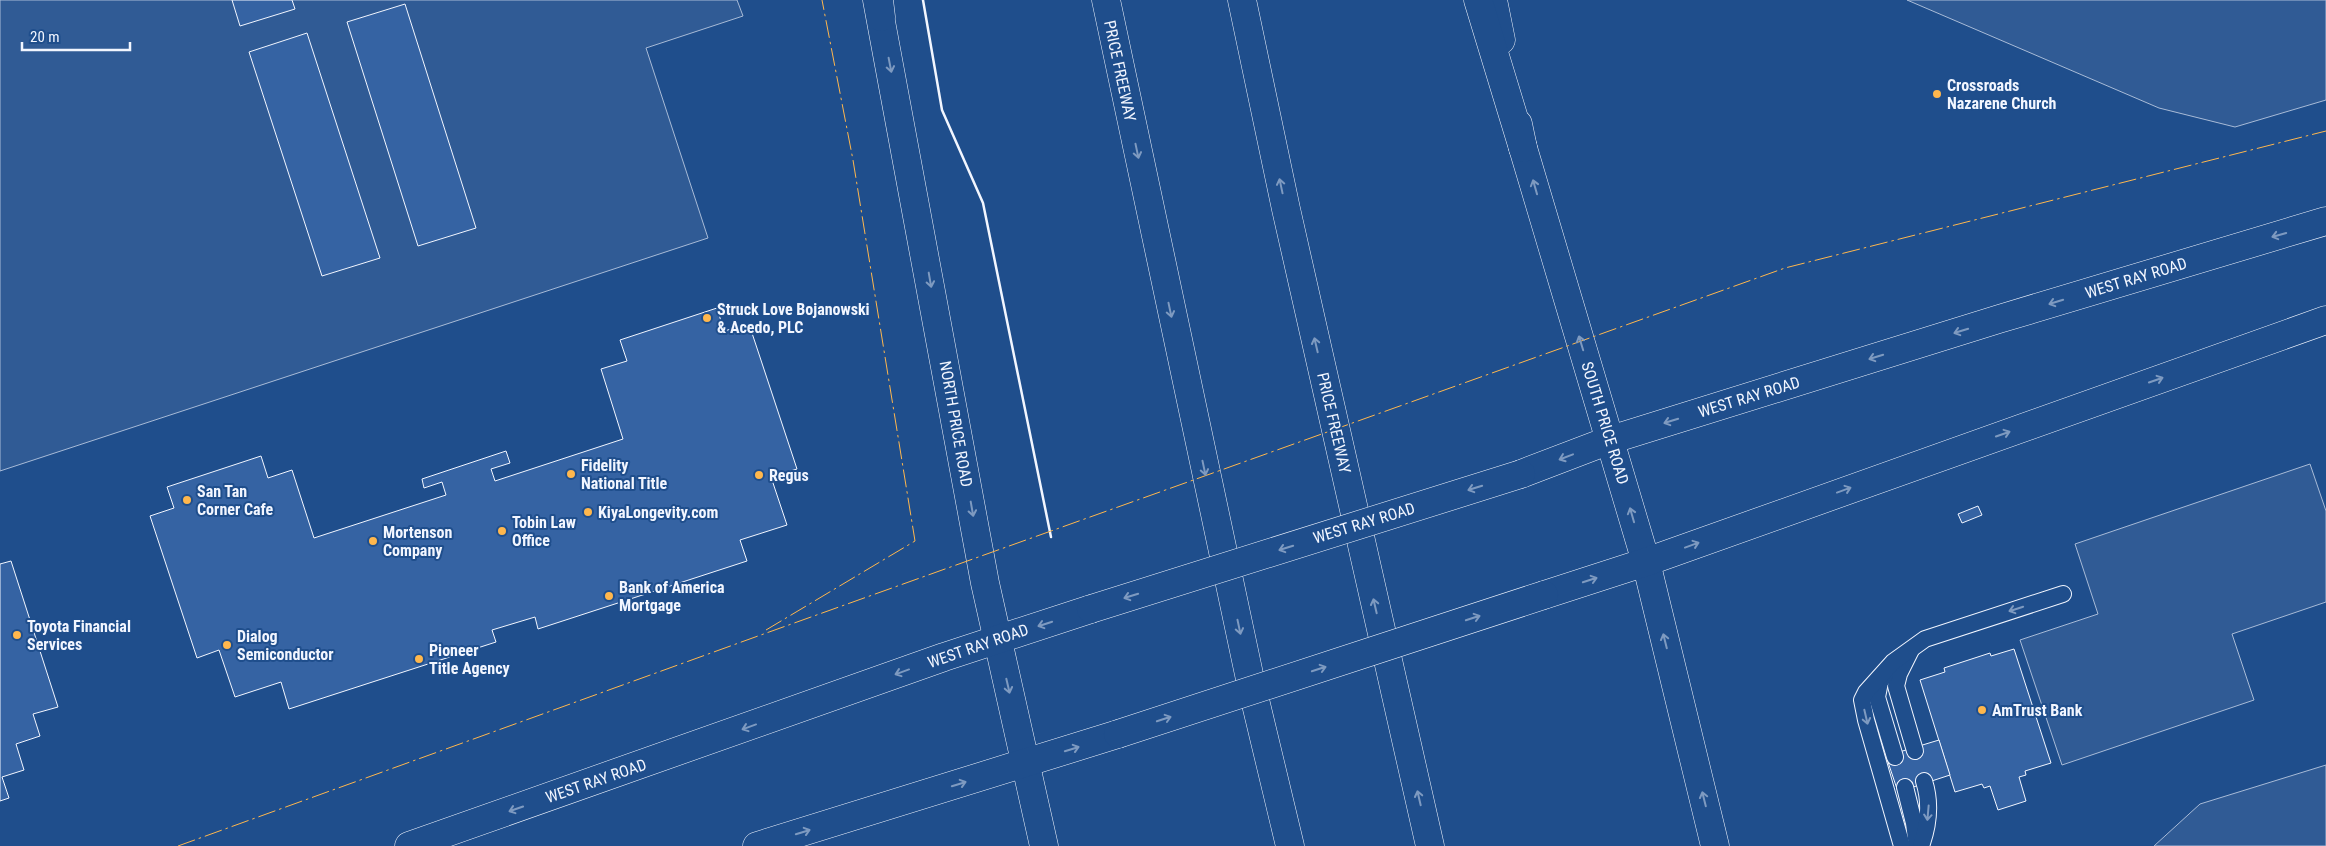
<svg xmlns="http://www.w3.org/2000/svg" width="2326" height="846" viewBox="0 0 2326 846" font-family="'Roboto Condensed',sans-serif">
<style>
.parking{fill:#305b95;stroke:#a8bbd7}
.building{fill:#3563a3;stroke:#f2f6ff}
.lines{fill:none;stroke-linecap:round;stroke-linejoin:round}
.service-casing{stroke:#f2f6ff;stroke-width:18}
.secondary-casing{stroke:#f2f6ff;stroke-width:29}
.primary-casing{stroke:#f2f6ff;stroke-width:29}
.motorway-casing{stroke:#f2f6ff;stroke-width:29}
.service{stroke:#1f4e8c;stroke-width:16}
.secondary{stroke:#1f4e8c;stroke-width:28}
.primary{stroke:#1f4e8c;stroke-width:28}
.motorway{stroke:#1f4e8c;stroke-width:28}
.primary-bridge-casing{stroke:#f2f6ff;stroke-width:29;stroke-linecap:butt}
.primary-bridge{stroke:#1f4e8c;stroke-width:28}
.wall{stroke:#f2f6ff;stroke-width:2.5}
.power{stroke:#ffb74d;stroke-width:1;stroke-dasharray:18 4 2.5 4;stroke-linecap:butt}
.oneway{stroke:#7e9ac0}
.poi-dot{fill:#ffb74d;stroke:#1f4e8c;stroke-width:2}
.labels{text-anchor:middle;dominant-baseline:central;stroke-width:4;stroke-linejoin:round;paint-order:stroke}
.street-label{font-size:16px;fill:#f2f6ff;stroke:#1f4e8c}
.poi-label{font-size:16px;font-weight:bold;fill:#f2f6ff;stroke:#1f4e8c;text-anchor:start}
</style>
<rect width="100%" height="100%" fill="#1f4e8c"/>
<g class="parking">
<path d="M 0,0 L 737,0 L 743,16 L 646,48 L 708,238 L 0,471 Z"/>
<path d="M 1907,0 L 2326,0 L 2326,100 L 2235,127 L 2159,108 Z"/>
<path d="M 2310,464 L 2326,511 L 2326,602 L 2232,634 L 2254,700 L 2062,765 L 2020,640 L 2098,614 L 2075,544 Z"/>
<path d="M 2326,765 L 2326,846 L 2154,846 L 2200,804 Z"/>
</g>
<g class="building">
<path d="M 232,0 L 292,0 L 295,9 L 240,26 Z"/>
<path d="M 405,4 L 476,228 L 418,246 L 347,22 Z"/>
<path d="M 307,33 L 380,258 L 322,276 L 249,52 Z"/>
<path d="M 717,308 L 724,331 L 749,324 L 797,469 L 771,477 L 787,525 L 740,540 L 747,561 L 538,629 L 535,617 L 492,630 L 496,642 L 289,709 L 281,682 L 235,697 L 219,650 L 197,658 L 150,516 L 174,508 L 167,487 L 261,456 L 268,478 L 292,470 L 314,538 L 446,495 L 442,482 L 424,488 L 422,479 L 506,451 L 510,463 L 491,469 L 495,481 L 623,439 L 601,369 L 627,361 L 620,340 Z"/>
<path d="M 1978,506 L 1982,515 L 1962,523 L 1958,514 Z"/>
<path d="M 11,561 L 58,707 L 33,714 L 40,736 L 16,744 L 24,770 L 2,777 L 9,798 L 0,801 L 0,564 Z"/>
<path d="M 2014,649 L 2051,763 L 2025,771 L 2026,775 L 2019,777 L 2026,801 L 1998,810 L 1990,786 L 1984,788 L 1982,784 L 1955,792 L 1920,680 L 1945,672 L 1944,668 L 1990,653 L 1991,656 Z"/>
<path d="M 1939,740 L 1950,775 L 1898,792 L 1886,756 Z"/>
</g>
<g class="lines">
<defs>
<g id="service">
<path d="M 1911,650 L 1899,674 L 1896,686 L 1915,751"/>
<path d="M 1885,675 L 1880,682 L 1877,697 L 1895,757"/>
<path d="M 1905,787 L 1914,823 L 1917,846"/>
<path d="M 1902,846 L 1866,720 L 1862,700 L 1866,692 L 1893,662 L 1925,639 L 2063,594"/>
<path d="M 1921,846 C 1929,824 1931,803 1924,781"/>
</g>
<g id="secondary">
<path d="M 877,0 L 985,583 L 1044,846"/>
<path d="M 1493,0 L 1501,40"/>
<path d="M 1518,124 L 1523,148 L 1646,562 L 1715,846"/>
</g>
<g id="primary">
<path d="M 1521,474 L 1610,440 L 1999,319 L 2326,221"/>
<path d="M 1544,595 L 1646,562 L 2326,320"/>
<path d="M 409,846 L 944,657 L 1091,609"/>
<path d="M 757,846 L 1118,734"/>
</g>
<g id="motorway">
<path d="M 879,0 L 881,17"/>
<path d="M 1106,0 L 1250,679 L 1290,846"/>
<path d="M 1242,0 L 1286,209 L 1430,846"/>
<path d="M 1478,0 L 1523,148"/>
</g>
</defs>
<use href="#service" class="service-casing"/>
<use href="#secondary" class="secondary-casing"/>
<use href="#primary" class="primary-casing"/>
<use href="#motorway" class="motorway-casing"/>
<use href="#service" class="service"/>
<use href="#secondary" class="secondary"/>
<use href="#primary" class="primary"/>
<use href="#motorway" class="motorway"/>
<defs>
<g id="primary-bridge">
<path d="M 1091,609 L 1521,474"/>
<path d="M 1118,734 L 1544,595"/>
</g>
</defs>
<use href="#primary-bridge" class="primary-bridge-casing"/>
<use href="#primary-bridge" class="primary-bridge"/>
<path class="wall" d="M 923,0 L 942,110 L 983,203 L 1051,537"/>
<g class="power">
<path d="M 766,630 L 915,541 L 853,160 L 822,0"/>
<path d="M 178,846 L 758,636 L 1785,268 L 2326,131"/>
</g>
</g>
<defs><path id="oneway-shaft" d="M-6 0H5M1.5-3L5.5 0L1.5 3" fill="none" stroke-width="1.6" stroke-linecap="round" stroke-linejoin="round" transform="scale(1.25)"/></defs>
<g class="oneway">
<use href="#oneway-shaft" transform="translate(890 65) rotate(79)"/>
<use href="#oneway-shaft" transform="translate(1137 151) rotate(78)"/>
<use href="#oneway-shaft" transform="translate(1281 186) rotate(-102)"/>
<use href="#oneway-shaft" transform="translate(1535 187) rotate(-106)"/>
<use href="#oneway-shaft" transform="translate(2279 235) rotate(164)"/>
<use href="#oneway-shaft" transform="translate(930 280) rotate(80)"/>
<use href="#oneway-shaft" transform="translate(2056 302) rotate(163)"/>
<use href="#oneway-shaft" transform="translate(1170 310) rotate(78)"/>
<use href="#oneway-shaft" transform="translate(1961 331) rotate(163)"/>
<use href="#oneway-shaft" transform="translate(1581 343) rotate(-107)"/>
<use href="#oneway-shaft" transform="translate(1316 345) rotate(-103)"/>
<use href="#oneway-shaft" transform="translate(1876 357) rotate(163)"/>
<use href="#oneway-shaft" transform="translate(2156 380) rotate(-19)"/>
<use href="#oneway-shaft" transform="translate(1671 421) rotate(163)"/>
<use href="#oneway-shaft" transform="translate(2003 434) rotate(-19)"/>
<use href="#oneway-shaft" transform="translate(1566 457) rotate(159)"/>
<use href="#oneway-shaft" transform="translate(1204 468) rotate(78)"/>
<use href="#oneway-shaft" transform="translate(1475 488) rotate(163)"/>
<use href="#oneway-shaft" transform="translate(1844 490) rotate(-20)"/>
<use href="#oneway-shaft" transform="translate(972 509) rotate(80)"/>
<use href="#oneway-shaft" transform="translate(1632 515) rotate(-106)"/>
<use href="#oneway-shaft" transform="translate(1692 545) rotate(-20)"/>
<use href="#oneway-shaft" transform="translate(1286 548) rotate(163)"/>
<use href="#oneway-shaft" transform="translate(1590 580) rotate(-18)"/>
<use href="#oneway-shaft" transform="translate(1131 596) rotate(163)"/>
<use href="#oneway-shaft" transform="translate(1375 606) rotate(-103)"/>
<use href="#oneway-shaft" transform="translate(2016 609) rotate(162)"/>
<use href="#oneway-shaft" transform="translate(1473 618) rotate(-18)"/>
<use href="#oneway-shaft" transform="translate(1045 624) rotate(162)"/>
<use href="#oneway-shaft" transform="translate(1239 627) rotate(78)"/>
<use href="#oneway-shaft" transform="translate(1665 641) rotate(-104)"/>
<use href="#oneway-shaft" transform="translate(1319 669) rotate(-18)"/>
<use href="#oneway-shaft" transform="translate(902 672) rotate(160)"/>
<use href="#oneway-shaft" transform="translate(1008 686) rotate(77)"/>
<use href="#oneway-shaft" transform="translate(1866 717) rotate(77)"/>
<use href="#oneway-shaft" transform="translate(1164 719) rotate(-18)"/>
<use href="#oneway-shaft" transform="translate(749 727) rotate(160)"/>
<use href="#oneway-shaft" transform="translate(1072 749) rotate(-17)"/>
<use href="#oneway-shaft" transform="translate(959 784) rotate(-17)"/>
<use href="#oneway-shaft" transform="translate(1419 798) rotate(-103)"/>
<use href="#oneway-shaft" transform="translate(1704 799) rotate(-104)"/>
<use href="#oneway-shaft" transform="translate(516 809) rotate(161)"/>
<use href="#oneway-shaft" transform="translate(1928 813) rotate(95)"/>
<use href="#oneway-shaft" transform="translate(803 832) rotate(-17)"/>
</g>
<g class="poi-dot">
<circle cx="1937" cy="94" r="5"/>
<circle cx="707" cy="318" r="5"/>
<circle cx="571" cy="474" r="5"/>
<circle cx="759" cy="475" r="5"/>
<circle cx="187" cy="500" r="5"/>
<circle cx="588" cy="512" r="5"/>
<circle cx="502" cy="531" r="5"/>
<circle cx="373" cy="541" r="5"/>
<circle cx="609" cy="596" r="5"/>
<circle cx="17" cy="635" r="5"/>
<circle cx="227" cy="645" r="5"/>
<circle cx="419" cy="659" r="5"/>
<circle cx="1982" cy="710" r="5"/>
</g>
<g class="labels">
<g class="street-label">
<text transform="translate(1120 71) rotate(78)">PRICE FREEWAY</text>
<text transform="translate(2136 278) rotate(-17)">WEST RAY ROAD</text>
<text transform="translate(1749 397) rotate(-17)">WEST RAY ROAD</text>
<text transform="translate(1334 423) rotate(77)">PRICE FREEWAY</text>
<text transform="translate(1605 423) rotate(73)">SOUTH PRICE ROAD</text>
<text transform="translate(956 424) rotate(80)">NORTH PRICE ROAD</text>
<text transform="translate(1364 523) rotate(-17)">WEST RAY ROAD</text>
<text transform="translate(978 646) rotate(-19)">WEST RAY ROAD</text>
<text transform="translate(596 781) rotate(-19)">WEST RAY ROAD</text>
</g>
<g class="poi-label">
<text x="1947" y="85">Crossroads<tspan x="1947" dy="18">Nazarene Church</tspan></text>
<text x="717" y="309">Struck Love Bojanowski<tspan x="717" dy="18">&amp; Acedo, PLC</tspan></text>
<text x="581" y="465">Fidelity<tspan x="581" dy="18">National Title</tspan></text>
<text x="769" y="475">Regus</text>
<text x="197" y="491">San Tan<tspan x="197" dy="18">Corner Cafe</tspan></text>
<text x="598" y="512">KiyaLongevity.com</text>
<text x="512" y="522">Tobin Law<tspan x="512" dy="18">Office</tspan></text>
<text x="383" y="532">Mortenson<tspan x="383" dy="18">Company</tspan></text>
<text x="619" y="587">Bank of America<tspan x="619" dy="18">Mortgage</tspan></text>
<text x="27" y="626">Toyota Financial<tspan x="27" dy="18">Services</tspan></text>
<text x="237" y="636">Dialog<tspan x="237" dy="18">Semiconductor</tspan></text>
<text x="429" y="650">Pioneer<tspan x="429" dy="18">Title Agency</tspan></text>
<text x="1992" y="710">AmTrust Bank</text>
</g>
</g>
<path d="M22 42v8h108v-8" fill="none" stroke="#f2f6ff" stroke-width="2.5"/>
<text x="30" y="42" font-size="15" fill="#f2f6ff" stroke="#1f4e8c" stroke-width="4" paint-order="stroke">20 m</text>
</svg>
